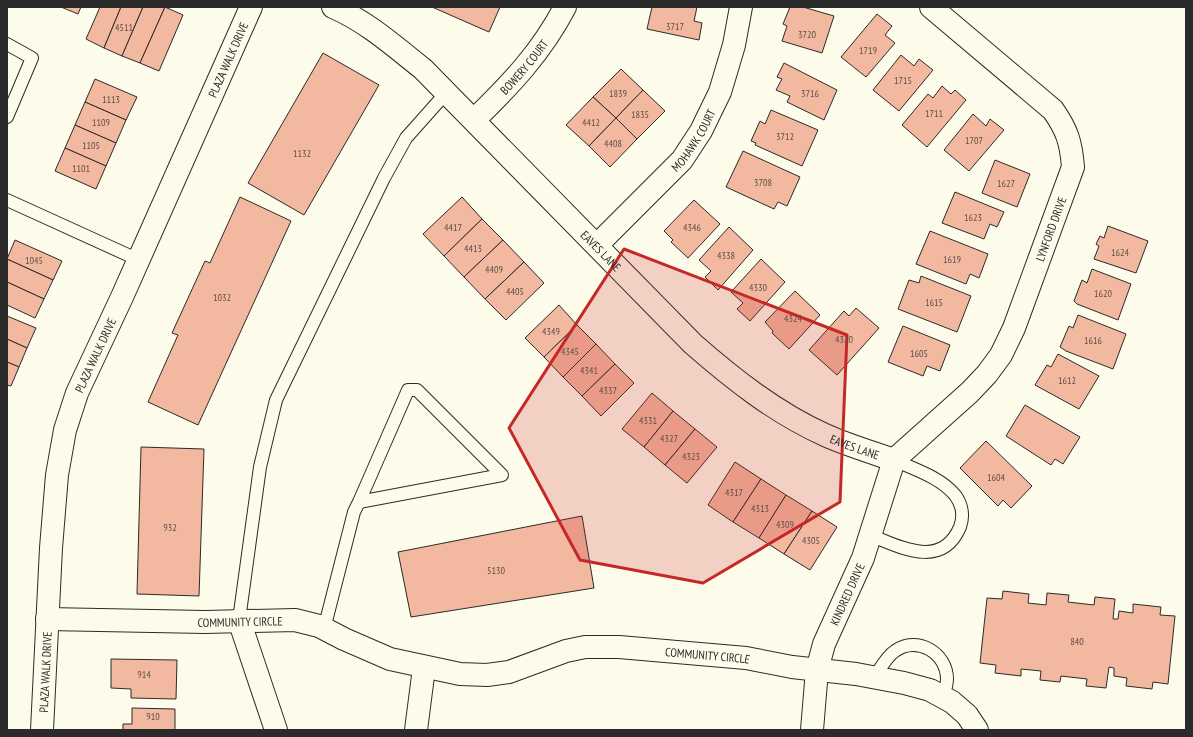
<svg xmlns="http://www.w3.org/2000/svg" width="1193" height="737" viewBox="0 0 1193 737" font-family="'PT Sans Narrow',sans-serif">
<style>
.building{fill:#f2b8a0;stroke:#2b2b2b}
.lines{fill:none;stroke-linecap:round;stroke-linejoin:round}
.service-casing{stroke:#2b2b2b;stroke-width:14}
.minor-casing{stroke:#2b2b2b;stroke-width:24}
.service{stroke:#fdfbea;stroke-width:12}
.minor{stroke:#fdfbea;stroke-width:22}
.marked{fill:#c62828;fill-opacity:0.2;stroke:#c62828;stroke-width:3;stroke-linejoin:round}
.labels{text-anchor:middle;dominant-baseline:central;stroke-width:3;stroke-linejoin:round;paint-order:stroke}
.number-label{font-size:10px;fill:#5d4e48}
.street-label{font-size:12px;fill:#2b2b2b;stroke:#fdfbea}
</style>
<rect width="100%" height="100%" fill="#fdfbea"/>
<g class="building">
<path d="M 61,7 L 81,7 L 78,14 Z"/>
<path d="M 100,7 L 121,7 L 104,48 L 86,39 Z"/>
<path d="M 121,7 L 143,7 L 122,56 L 104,48 Z"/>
<path d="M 143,7 L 165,7 L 140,63 L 122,56 Z"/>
<path d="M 165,7 L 183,15 L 159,71 L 140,63 Z"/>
<path d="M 432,7 L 500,7 L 489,32 Z"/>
<path d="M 652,7 L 697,7 L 694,21 L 702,23 L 699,40 L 647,29 Z"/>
<path d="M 790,7 L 803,7 L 834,16 L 822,53 L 782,41 L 787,26 L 783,24 Z"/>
<path d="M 877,14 L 892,26 L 885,35 L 895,43 L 866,77 L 841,57 Z"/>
<path d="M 323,53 L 379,85 L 304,215 L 248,183 Z"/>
<path d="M 901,55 L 914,66 L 919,59 L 933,70 L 899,111 L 873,90 Z"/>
<path d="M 784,63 L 837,90 L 824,120 L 787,102 L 790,96 L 776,90 L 782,79 L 777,77 Z"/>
<path d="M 621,69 L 643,90 L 616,118 L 593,97 Z"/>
<path d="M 95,79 L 137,97 L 126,120 L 85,102 Z"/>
<path d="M 942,86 L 951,94 L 955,90 L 966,100 L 927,147 L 902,125 L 928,94 L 933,98 Z"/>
<path d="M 643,90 L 665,111 L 637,139 L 616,118 Z"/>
<path d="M 593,97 L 616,118 L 589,146 L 566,125 Z"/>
<path d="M 85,102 L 126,120 L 116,143 L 75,125 Z"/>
<path d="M 771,110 L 818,130 L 802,166 L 755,145 L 756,143 L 751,141 L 760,121 L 765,124 Z"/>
<path d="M 973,114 L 986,126 L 990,119 L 1004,130 L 969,171 L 944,150 Z"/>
<path d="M 616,118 L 637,139 L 610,167 L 589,146 Z"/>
<path d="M 75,125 L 116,143 L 106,166 L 65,148 Z"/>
<path d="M 65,148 L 106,166 L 96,189 L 55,171 Z"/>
<path d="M 743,151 L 800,177 L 787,206 L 778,202 L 774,209 L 726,187 Z"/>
<path d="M 995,160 L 1030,174 L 1017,207 L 982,193 Z"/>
<path d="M 955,192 L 1004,212 L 997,227 L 990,224 L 984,239 L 942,223 Z"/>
<path d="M 240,197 L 291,221 L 198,425 L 148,402 L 178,335 L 172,333 L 205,261 L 210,263 Z"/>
<path d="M 462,197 L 482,219 L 444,256 L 423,234 Z"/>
<path d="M 694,200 L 720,224 L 688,258 L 671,242 L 673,240 L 664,231 Z"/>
<path d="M 482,219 L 503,240 L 464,277 L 444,256 Z"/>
<path d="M 1108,226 L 1148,241 L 1136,273 L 1094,259 L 1099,246 L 1096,244 L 1100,236 L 1104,238 Z"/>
<path d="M 729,227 L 753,250 L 718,290 L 705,277 L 711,271 L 699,260 Z"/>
<path d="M 930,231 L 988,254 L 979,278 L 970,274 L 966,284 L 916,264 Z"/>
<path d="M 15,240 L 62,261 L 53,280 L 7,259 Z"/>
<path d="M 503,240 L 524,262 L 485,299 L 464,277 Z"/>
<path d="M 7,259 L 53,280 L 44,299 L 7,282 Z"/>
<path d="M 761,259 L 785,282 L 750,321 L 737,309 L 743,303 L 731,292 Z"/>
<path d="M 524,262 L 544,283 L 506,320 L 485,299 Z"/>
<path d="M 1092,269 L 1131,284 L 1118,320 L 1077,304 L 1074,301 L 1082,280 L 1087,283 Z"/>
<path d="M 921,276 L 971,296 L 957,332 L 898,309 L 909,280 L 919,283 Z"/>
<path d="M 7,282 L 44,299 L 35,318 L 7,305 Z"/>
<path d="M 795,291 L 820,315 L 789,349 L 772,333 L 773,331 L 765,322 Z"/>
<path d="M 559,305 L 577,325 L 544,357 L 525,338 Z"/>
<path d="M 856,308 L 879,328 L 837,375 L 809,350 L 844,311 L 849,316 Z"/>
<path d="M 1078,315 L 1126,334 L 1113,369 L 1066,351 L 1060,347 L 1069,326 L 1073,328 Z"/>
<path d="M 7,316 L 36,328 L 27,348 L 7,339 Z"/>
<path d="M 577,325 L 596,344 L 563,377 L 544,357 Z"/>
<path d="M 903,326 L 950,345 L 940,371 L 927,366 L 923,376 L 888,362 Z"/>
<path d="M 7,339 L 27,348 L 19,367 L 7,362 Z"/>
<path d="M 596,344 L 615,364 L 582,396 L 563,377 Z"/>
<path d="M 1058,354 L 1099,376 L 1079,409 L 1035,385 L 1047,365 L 1051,367 Z"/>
<path d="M 7,362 L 19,367 L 11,386 L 7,385 Z"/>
<path d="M 615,364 L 634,383 L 601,416 L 582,396 Z"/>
<path d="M 652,393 L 673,411 L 644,447 L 622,429 Z"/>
<path d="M 1025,405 L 1080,437 L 1063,464 L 1055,459 L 1051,465 L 1006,436 Z"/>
<path d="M 673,411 L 695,429 L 665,465 L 644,447 Z"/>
<path d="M 695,429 L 717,447 L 687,483 L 665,465 Z"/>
<path d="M 986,441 L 1032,486 L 1011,508 L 1003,500 L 998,506 L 960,468 Z"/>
<path d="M 141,447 L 204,449 L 199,596 L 137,594 Z"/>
<path d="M 735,462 L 761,479 L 733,522 L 708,505 Z"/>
<path d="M 761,479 L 786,495 L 759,538 L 733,522 Z"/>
<path d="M 786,495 L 812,511 L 784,554 L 759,538 Z"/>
<path d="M 812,511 L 837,527 L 810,570 L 784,554 Z"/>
<path d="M 582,516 L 594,588 L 411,617 L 398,552 Z"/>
<path d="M 1003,591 L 1029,594 L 1028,603 L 1046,605 L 1047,593 L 1069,595 L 1068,602 L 1094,605 L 1095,597 L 1115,599 L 1113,619 L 1118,619 L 1119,611 L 1133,613 L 1133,604 L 1161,607 L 1160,615 L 1175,616 L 1168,684 L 1153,682 L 1152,689 L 1126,686 L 1127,678 L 1114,676 L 1114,668 L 1109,667 L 1106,688 L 1086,686 L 1087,679 L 1061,676 L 1060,682 L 1040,680 L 1041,671 L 1021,669 L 1021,676 L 995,673 L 996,665 L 980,663 L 987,598 L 1002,599 Z"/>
<path d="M 111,659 L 177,660 L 176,699 L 131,698 L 131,689 L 111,688 Z"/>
<path d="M 132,708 L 175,709 L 175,730 L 123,730 L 123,724 L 132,724 Z"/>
</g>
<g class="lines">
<defs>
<g id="service">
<path d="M 7,44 L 32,58 L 7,117"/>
<path d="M 7,200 L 139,260"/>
<path d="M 870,535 C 902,548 942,569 960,527 C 964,516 962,504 955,495 C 940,477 914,469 894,460"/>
<path d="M 239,620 L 260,467 L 276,400 L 384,178 L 406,138 L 446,93"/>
<path d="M 324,629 L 354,512 L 359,502 L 408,390 L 417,390 L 502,475 L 359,502"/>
<path d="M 874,678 C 880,669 886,657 895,651 C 917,635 947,653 947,679 C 947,685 945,691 943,697"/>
</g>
<g id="minor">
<path id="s1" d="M 333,7 C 366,21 394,46 423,69 L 693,344 C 733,379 776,413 825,435 C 847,445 871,452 894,460"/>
<path id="s2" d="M 474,120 C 510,85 541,53 565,7"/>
<path id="s3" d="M 597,245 L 682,160 L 701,131 L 720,92 L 734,45 L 741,7"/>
<path id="s4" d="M 894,460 L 970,392 L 987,374 L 1001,355 L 1014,328 L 1073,167 C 1071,142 1067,130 1053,110 L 931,7"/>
<path id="s5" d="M 47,619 L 205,622 L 295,620 L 319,626 L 344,639 L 390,659 L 460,674 L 487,675 L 509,672 L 566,651 L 585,647 L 619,647 L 746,658 L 792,667 L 856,674 L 904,683 L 930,690 L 952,702 L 967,715 L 977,730"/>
<path d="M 239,620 L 276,730"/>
<path id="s6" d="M 42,730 L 51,548 L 57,475 L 65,430 L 77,393 L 122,297 L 251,7"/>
<path d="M 416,730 L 424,668"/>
<path id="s7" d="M 812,730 L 817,670 L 824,644 L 863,558 L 894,460"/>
</g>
</defs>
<use href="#service" class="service-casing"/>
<use href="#minor" class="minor-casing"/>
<use href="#service" class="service"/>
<use href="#minor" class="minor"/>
</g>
<path class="marked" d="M 624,249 L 847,335 L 840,502 L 703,583 L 580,560 L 509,428 Z"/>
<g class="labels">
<g class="number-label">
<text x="675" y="26">3717</text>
<text x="124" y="27">4511</text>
<text x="807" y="34">3720</text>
<text x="868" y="50">1719</text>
<text x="903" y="80">1715</text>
<text x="618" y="93">1839</text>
<text x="810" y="93">3716</text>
<text x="111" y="99">1113</text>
<text x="934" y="113">1711</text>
<text x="640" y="114">1835</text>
<text x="101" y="122">1109</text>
<text x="591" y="122">4412</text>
<text x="785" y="136">3712</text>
<text x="974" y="140">1707</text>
<text x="613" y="143">4408</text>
<text x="91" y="145">1105</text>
<text x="302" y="153">1132</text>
<text x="81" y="168">1101</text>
<text x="763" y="182">3708</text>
<text x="1006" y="183">1627</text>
<text x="973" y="217">1623</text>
<text x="453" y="227">4417</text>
<text x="692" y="227">4346</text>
<text x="473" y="248">4413</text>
<text x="1120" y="252">1624</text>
<text x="726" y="255">4338</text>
<text x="952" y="259">1619</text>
<text x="34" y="260">1045</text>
<text x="494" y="269">4409</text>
<text x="758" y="287">4330</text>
<text x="515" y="291">4405</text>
<text x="1103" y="293">1620</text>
<text x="222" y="297">1032</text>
<text x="934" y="302">1615</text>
<text x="793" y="318">4324</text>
<text x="551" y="331">4349</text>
<text x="844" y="339">4320</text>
<text x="1093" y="340">1616</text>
<text x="570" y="351">4345</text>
<text x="919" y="353">1605</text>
<text x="589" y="370">4341</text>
<text x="1067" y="380">1612</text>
<text x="608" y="390">4337</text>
<text x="648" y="420">4331</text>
<text x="669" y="438">4327</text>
<text x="691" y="456">4323</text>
<text x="996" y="477">1604</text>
<text x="734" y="492">4317</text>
<text x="760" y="508">4313</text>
<text x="785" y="524">4309</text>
<text x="170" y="527">932</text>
<text x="811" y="540">4305</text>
<text x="496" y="570">5130</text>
<text x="1077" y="641">840</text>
<text x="144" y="674">914</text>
<text x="153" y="716">910</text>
</g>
<g class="street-label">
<text stroke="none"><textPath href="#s6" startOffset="706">PLAZA WALK DRIVE</textPath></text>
<text stroke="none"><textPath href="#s2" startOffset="73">BOWERY COURT</textPath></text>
<text stroke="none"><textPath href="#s3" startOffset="143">MOHAWK COURT</textPath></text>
<text stroke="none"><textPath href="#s4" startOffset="286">LYNFORD DRIVE</textPath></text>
<text stroke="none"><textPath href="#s1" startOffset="364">EAVES LANE</textPath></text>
<text stroke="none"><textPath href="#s6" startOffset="382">PLAZA WALK DRIVE</textPath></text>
<text stroke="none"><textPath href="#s1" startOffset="688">EAVES LANE</textPath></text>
<text stroke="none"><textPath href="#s7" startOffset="142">KINDRED DRIVE</textPath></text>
<text stroke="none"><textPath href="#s5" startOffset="193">COMMUNITY CIRCLE</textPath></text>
<text stroke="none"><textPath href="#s5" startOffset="675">COMMUNITY CIRCLE</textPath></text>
<text stroke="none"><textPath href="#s6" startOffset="58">PLAZA WALK DRIVE</textPath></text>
</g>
</g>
<rect width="1193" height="737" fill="none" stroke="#2b2b2b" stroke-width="16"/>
</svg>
